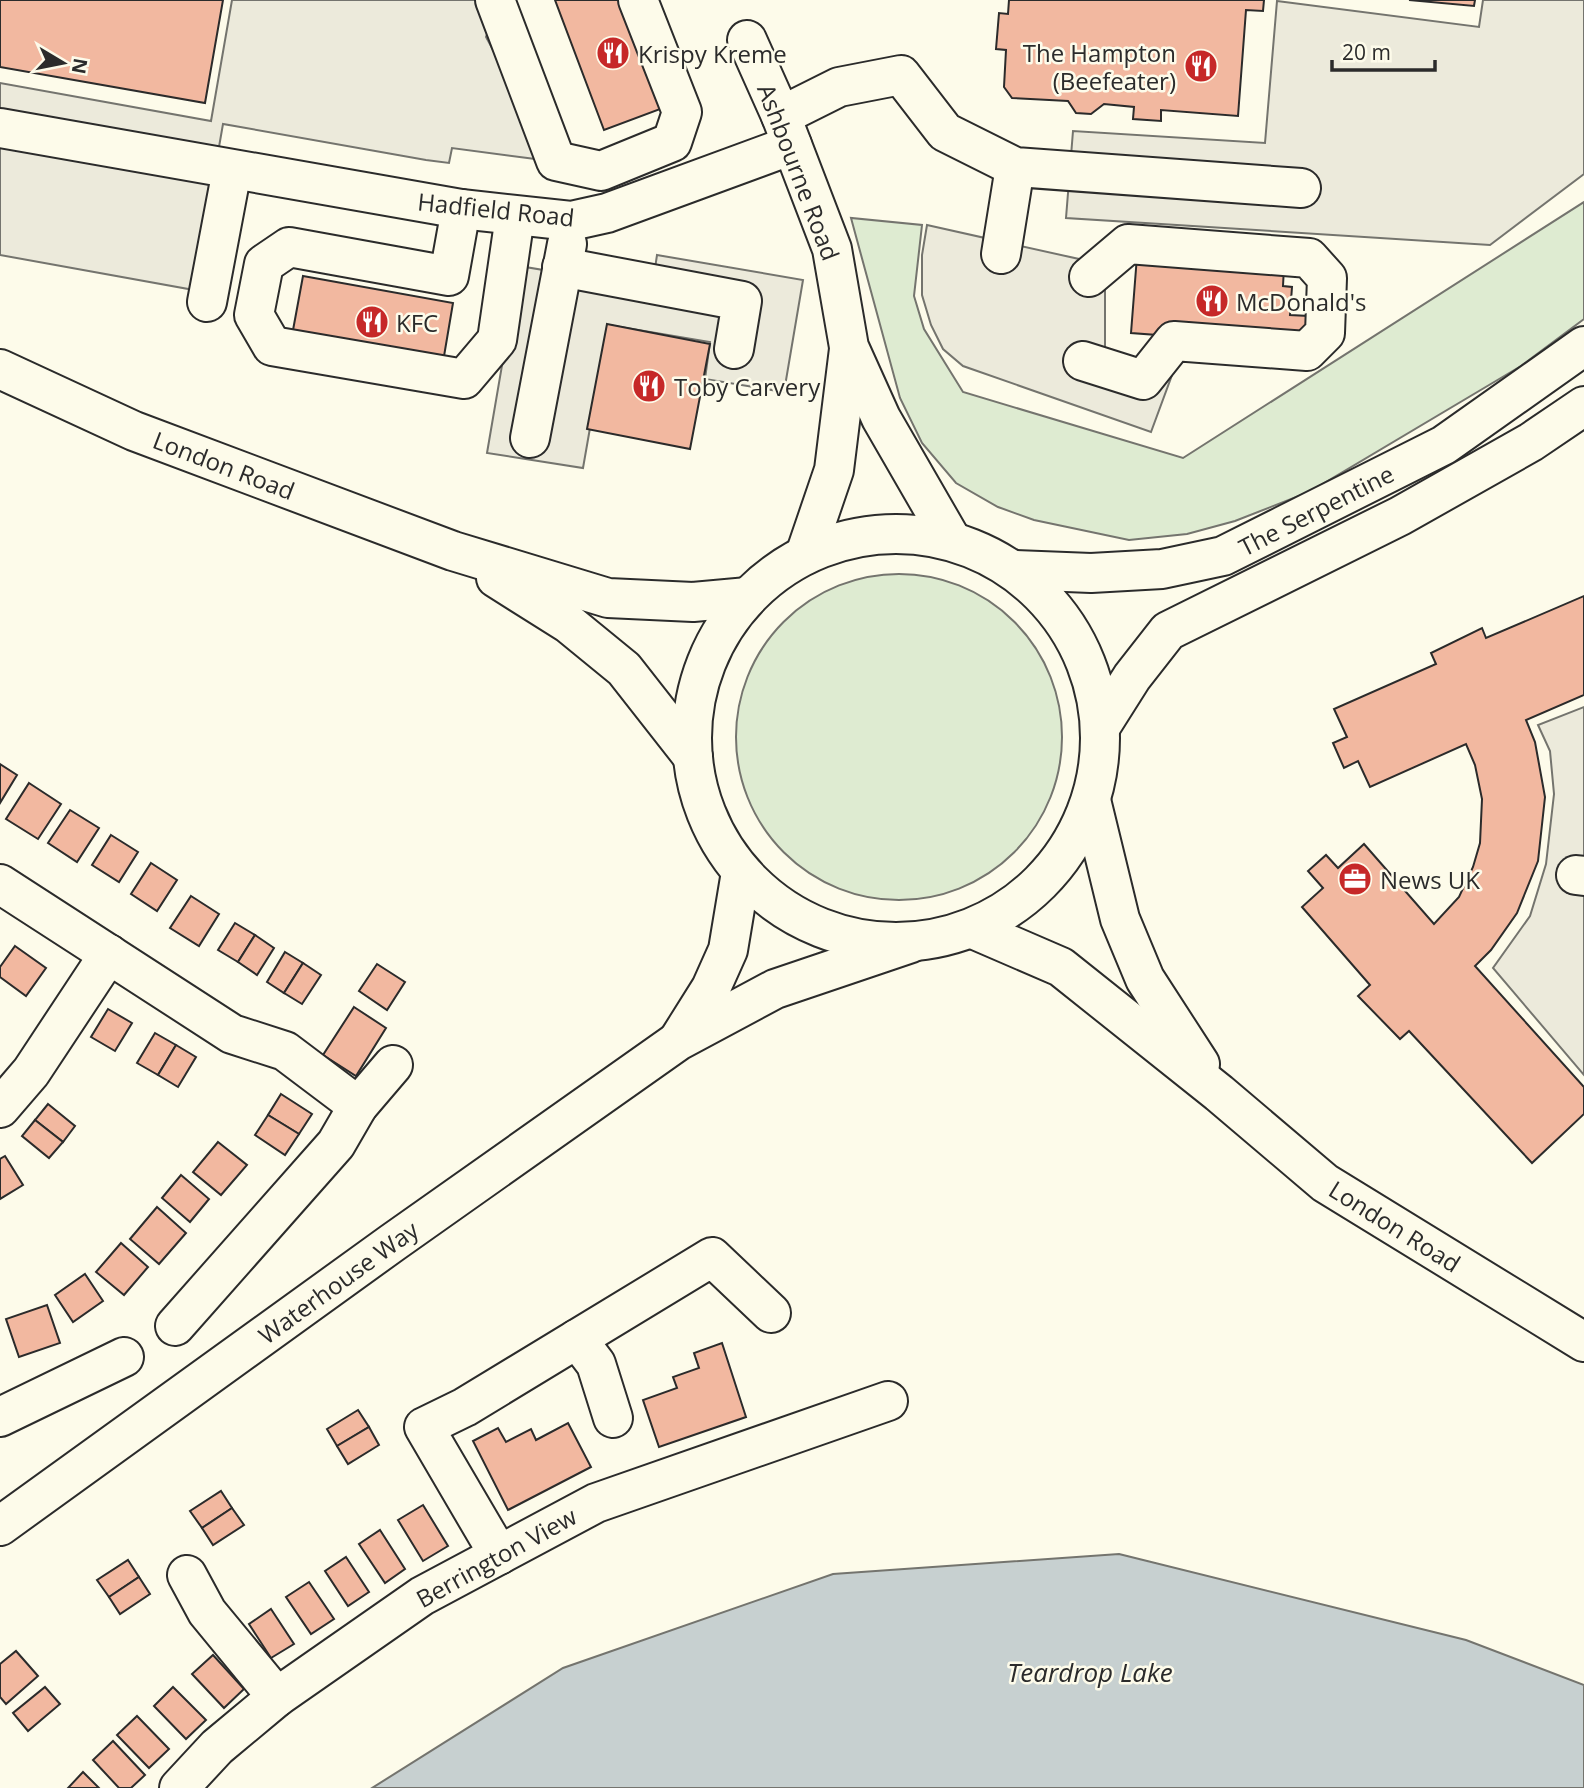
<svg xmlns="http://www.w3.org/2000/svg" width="1584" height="1788" viewBox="0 0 1584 1788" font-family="'Open Sans',sans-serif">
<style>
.green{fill:#deebd1;stroke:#74746e;stroke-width:2}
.parking{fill:#eceadb;stroke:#74746e;stroke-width:2}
.water{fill:#c7d0d0;stroke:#74746e;stroke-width:2}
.building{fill:#f2b8a0;stroke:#2b2b2b;stroke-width:2}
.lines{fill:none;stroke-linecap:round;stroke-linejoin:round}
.minor-casing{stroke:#2b2b2b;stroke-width:42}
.major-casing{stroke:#2b2b2b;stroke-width:42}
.minor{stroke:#fdfbea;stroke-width:38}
.major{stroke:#fdfbea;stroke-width:38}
.labels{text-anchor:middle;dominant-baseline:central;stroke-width:5;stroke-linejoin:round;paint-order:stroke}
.poi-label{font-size:24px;fill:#2b2b2b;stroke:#fdfbea;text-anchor:start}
.street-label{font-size:24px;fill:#2b2b2b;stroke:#fdfbea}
.water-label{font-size:26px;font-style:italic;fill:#2b2b2b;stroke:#fdfbea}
</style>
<rect width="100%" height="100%" fill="#fdfbea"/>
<g class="green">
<path d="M 1584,202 L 1584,319 L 1521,366 L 1309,492 L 1235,521 L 1187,534 L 1129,540 L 1034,520 L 998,507 L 956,483 L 922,443 L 900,398 L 851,218 L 922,225 L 914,296 L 924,329 L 963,392 L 1183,458 Z"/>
<circle cx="899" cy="737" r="163"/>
</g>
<g class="parking">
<path d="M 232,0 L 500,0 L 486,37 L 511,83 L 543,160 L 452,148 L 449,163 L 426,160 L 223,124 L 194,290 L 0,255 L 0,83 L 211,121 Z"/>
<path d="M 1483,0 L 1584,0 L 1584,174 L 1490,245 L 1066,218 L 1073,131 L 1265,143 L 1277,1 L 1479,27 Z"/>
<path d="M 927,225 L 1079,259 L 1105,289 L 1105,347 L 1111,354 L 1172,375 L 1151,432 L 963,366 L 943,349 L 931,325 L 922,295 L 922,255 Z"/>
<path d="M 657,255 L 803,280 L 784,392 L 705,379 L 710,342 L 608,325 L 583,468 L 487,453 L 519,266 L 652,288 Z"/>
<path d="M 1584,707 L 1584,1075 L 1493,968 L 1530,916 L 1546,864 L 1554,794 L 1550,751 L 1538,725 Z"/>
</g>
<path class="water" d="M 1119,1554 L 1466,1640 L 1584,1685 L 1584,1788 L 372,1788 L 563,1668 L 833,1574 Z"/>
<g class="building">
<path d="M 0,0 L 223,0 L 205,103 L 0,67 Z"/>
<path d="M 555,0 L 632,0 L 671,105 L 604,130 Z"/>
<path d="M 1009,0 L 1264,0 L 1263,11 L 1246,10 L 1238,116 L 1161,110 L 1161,121 L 1133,119 L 1134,107 L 1104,104 L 1091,114 L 1076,113 L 1068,101 L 1012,98 L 1004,87 L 1006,50 L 996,49 L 999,13 L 1008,14 Z"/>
<path d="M 1409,0 L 1475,0 L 1474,6 Z"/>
<path d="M 1137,256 L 1284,267 L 1283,286 L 1292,287 L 1290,315 L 1309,316 L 1307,346 L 1131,333 Z"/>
<path d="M 303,276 L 453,303 L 442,368 L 291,341 Z"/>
<path d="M 607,324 L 710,344 L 690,449 L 587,429 Z"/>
<path d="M 1584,596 L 1584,695 L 1526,720 L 1535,742 L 1545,797 L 1538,861 L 1517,913 L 1491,950 L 1475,966 L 1584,1087 L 1584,1114 L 1532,1163 L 1409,1031 L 1400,1039 L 1358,996 L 1370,985 L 1302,907 L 1323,888 L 1308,871 L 1326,855 L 1338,868 L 1364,844 L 1434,924 L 1459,897 L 1473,867 L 1480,843 L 1482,799 L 1475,765 L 1466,744 L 1370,787 L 1358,761 L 1344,768 L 1333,743 L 1347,737 L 1334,709 L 1436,664 L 1431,653 L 1482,628 L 1486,638 Z"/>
<path d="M 0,764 L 17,775 L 0,803 Z"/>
<path d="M 29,783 L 61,804 L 38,839 L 6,819 Z"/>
<path d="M 70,810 L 99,828 L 77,862 L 48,843 Z"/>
<path d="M 111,835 L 138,852 L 119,882 L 92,865 Z"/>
<path d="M 151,863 L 177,880 L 157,911 L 131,894 Z"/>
<path d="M 191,896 L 219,914 L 199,946 L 170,928 Z"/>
<path d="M 235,923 L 255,935 L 238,962 L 218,950 Z"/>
<path d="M 255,935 L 274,948 L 257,975 L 238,962 Z"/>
<path d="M 15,946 L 46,968 L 26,996 L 0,977 L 0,967 Z"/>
<path d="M 285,952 L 303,963 L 284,993 L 267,982 Z"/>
<path d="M 303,963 L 321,975 L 302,1004 L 284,993 Z"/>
<path d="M 377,964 L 405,982 L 387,1010 L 359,991 Z"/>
<path d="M 354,1007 L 386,1028 L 356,1076 L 323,1055 Z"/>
<path d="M 108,1009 L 132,1023 L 115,1051 L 91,1037 Z"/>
<path d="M 155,1033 L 176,1045 L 158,1075 L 137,1063 Z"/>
<path d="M 176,1045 L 196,1057 L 178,1087 L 158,1075 Z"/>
<path d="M 281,1094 L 312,1114 L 299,1134 L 268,1115 Z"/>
<path d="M 48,1104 L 75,1126 L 63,1142 L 35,1120 Z"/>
<path d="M 268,1115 L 299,1134 L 285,1155 L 255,1135 Z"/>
<path d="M 35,1120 L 63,1142 L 49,1158 L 22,1136 Z"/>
<path d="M 218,1142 L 247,1165 L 221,1195 L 193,1172 Z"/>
<path d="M 5,1156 L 23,1185 L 0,1199 L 0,1159 Z"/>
<path d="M 181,1175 L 209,1199 L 190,1222 L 162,1198 Z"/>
<path d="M 157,1207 L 186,1233 L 159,1264 L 130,1239 Z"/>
<path d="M 121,1243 L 148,1267 L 124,1295 L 96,1272 Z"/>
<path d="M 85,1274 L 103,1301 L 73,1322 L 55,1295 Z"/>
<path d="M 47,1305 L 60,1343 L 19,1357 L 6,1319 Z"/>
<path d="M 722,1343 L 746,1417 L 659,1447 L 643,1400 L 677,1388 L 673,1377 L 699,1368 L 694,1353 Z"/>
<path d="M 358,1410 L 369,1427 L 337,1446 L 327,1429 Z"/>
<path d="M 568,1423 L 591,1467 L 508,1510 L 473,1441 L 498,1428 L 506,1442 L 531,1429 L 536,1440 Z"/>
<path d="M 369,1427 L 379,1445 L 348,1464 L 337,1446 Z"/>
<path d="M 221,1491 L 232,1508 L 202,1528 L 190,1511 Z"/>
<path d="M 423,1505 L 448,1546 L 423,1561 L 398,1520 Z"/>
<path d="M 232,1508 L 244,1525 L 213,1545 L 202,1528 Z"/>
<path d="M 380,1530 L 405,1569 L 385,1583 L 359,1544 Z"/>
<path d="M 346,1557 L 369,1592 L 348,1606 L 325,1571 Z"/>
<path d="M 128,1560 L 139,1577 L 109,1597 L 97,1580 Z"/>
<path d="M 139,1577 L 150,1594 L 120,1614 L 109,1597 Z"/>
<path d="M 309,1582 L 334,1619 L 311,1634 L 286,1597 Z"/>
<path d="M 271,1609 L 294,1644 L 271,1658 L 249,1624 Z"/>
<path d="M 16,1651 L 38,1676 L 6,1704 L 0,1697 L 0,1664 Z"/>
<path d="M 213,1655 L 244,1689 L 224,1708 L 192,1674 Z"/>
<path d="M 45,1687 L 60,1704 L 28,1731 L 13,1713 Z"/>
<path d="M 173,1687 L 206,1720 L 186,1739 L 154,1706 Z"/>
<path d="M 137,1716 L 169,1749 L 149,1768 L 117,1735 Z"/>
<path d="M 113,1741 L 145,1775 L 131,1788 L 119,1788 L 93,1760 Z"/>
<path d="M 83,1772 L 99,1788 L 68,1788 Z"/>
</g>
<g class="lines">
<defs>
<g id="minor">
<path d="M 495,0 L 556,161 L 601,171 L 672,142 L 682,112 L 638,0"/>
<path d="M 747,40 L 781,116 L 832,249 L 849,347 L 881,418 L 952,541"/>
<path d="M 781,116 L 839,87 L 901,75 L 945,132 L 1015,167 L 1301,188"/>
<path d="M 0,128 L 461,209 L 571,221 L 607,213 L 792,145"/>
<path d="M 461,209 L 449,276 L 289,247 L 264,264 L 254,315 L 272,346 L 464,379 L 497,340 L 515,216"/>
<path d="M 1001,254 L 1015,167"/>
<path d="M 562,267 L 742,301 L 734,349"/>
<path d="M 207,302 L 232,170"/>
<path d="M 1083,361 L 1143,380 L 1174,341 L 1307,351 L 1325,333 L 1327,278 L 1309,258 L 1128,244 L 1089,277"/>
<path d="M 530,438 L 567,244"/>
<path d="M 805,555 L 834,470 L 849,349"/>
<path d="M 1576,875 L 1584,876"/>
<path d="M 0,884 L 232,1034 L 285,1051 L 358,1106"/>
<path d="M 679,1039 L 711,988 L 728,950 L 741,872"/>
<path d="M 0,1108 L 31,1072 L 109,954"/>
<path d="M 175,1326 L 336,1144 L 358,1106 L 393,1065"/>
<path d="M 577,1339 L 596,1364 L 613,1418"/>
<path d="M 0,1417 L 124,1357"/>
<path d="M 0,1526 L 392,1243 L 678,1041 L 775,989 L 911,943"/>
<path d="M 499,1555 L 424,1427 L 465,1407 L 712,1257 L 771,1313"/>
<path d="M 187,1575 L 207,1612 L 277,1697"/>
<path d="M 179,1788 L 217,1747 L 277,1697 L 422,1596 L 596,1503 L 888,1401"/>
</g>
<g id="major">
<path d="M 0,369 L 134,431 L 453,551 L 608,598 L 693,602 L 748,597"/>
<circle cx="896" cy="738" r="204"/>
<path d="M 1014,570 L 1091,573 L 1162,569 L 1223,556 L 1444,445 L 1584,346"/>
<path d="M 496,578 L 569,624 L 624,669 L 693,757"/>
<path d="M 1101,726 L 1132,677 L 1168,631 L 1400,516 L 1531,442 L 1584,406"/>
<path d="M 1091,800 L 1120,919 L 1145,979 L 1200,1064"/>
<path d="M 973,929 L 1061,967 L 1219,1093 L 1325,1183 L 1584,1342"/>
</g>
</defs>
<use href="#minor" class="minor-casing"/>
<use href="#major" class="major-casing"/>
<use href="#minor" class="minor"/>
<use href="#major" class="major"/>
</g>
<defs>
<symbol id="restaurant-disc" viewBox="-11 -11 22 22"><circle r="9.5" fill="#c62828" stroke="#fdfbea"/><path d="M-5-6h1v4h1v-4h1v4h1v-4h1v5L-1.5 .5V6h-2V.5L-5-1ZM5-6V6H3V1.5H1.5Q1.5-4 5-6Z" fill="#fff"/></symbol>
<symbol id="office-disc" viewBox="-11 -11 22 22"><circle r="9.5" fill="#c62828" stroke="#fdfbea"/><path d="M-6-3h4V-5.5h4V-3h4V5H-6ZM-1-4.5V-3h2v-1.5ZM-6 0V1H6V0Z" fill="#fff"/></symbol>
</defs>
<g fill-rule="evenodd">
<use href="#restaurant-disc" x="594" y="34" width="38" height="38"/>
<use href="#restaurant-disc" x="1182" y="47" width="38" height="38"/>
<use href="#restaurant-disc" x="1193" y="282" width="38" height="38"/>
<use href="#restaurant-disc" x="353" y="303" width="38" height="38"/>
<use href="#restaurant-disc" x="630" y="367" width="38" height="38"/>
<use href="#office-disc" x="1336" y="860" width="38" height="38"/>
</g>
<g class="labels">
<g class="poi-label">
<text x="1176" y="52" text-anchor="end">The Hampton<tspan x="1176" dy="28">(Beefeater)</tspan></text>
<text x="638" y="53">Krispy Kreme</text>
<text x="1236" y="301">McDonald's</text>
<text x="396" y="322">KFC</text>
<text x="674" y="386">Toby Carvery</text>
<text x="1380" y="879">News UK</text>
</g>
<g class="street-label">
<text transform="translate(799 172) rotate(69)">Ashbourne Road</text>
<text transform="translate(496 209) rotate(6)">Hadfield Road</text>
<text transform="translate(224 465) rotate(21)">London Road</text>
<text transform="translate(1316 510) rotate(-27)">The Serpentine</text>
<text transform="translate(1395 1226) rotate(32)">London Road</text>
<text transform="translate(338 1282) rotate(-36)">Waterhouse Way</text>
<text transform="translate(496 1557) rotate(-29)">Berrington View</text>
</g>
<g class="water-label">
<text x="1090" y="1672">Teardrop Lake</text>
</g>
</g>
<g transform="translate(63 63) rotate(100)" stroke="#fdfbea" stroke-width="5" paint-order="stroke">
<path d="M0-5L12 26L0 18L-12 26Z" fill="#2b2b2b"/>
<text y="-10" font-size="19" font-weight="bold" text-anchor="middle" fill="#2b2b2b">N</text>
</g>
<path d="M1332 60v10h103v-10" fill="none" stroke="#2b2b2b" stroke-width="3.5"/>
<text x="1342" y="60" font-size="21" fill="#2b2b2b" stroke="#fdfbea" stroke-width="5" paint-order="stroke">20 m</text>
</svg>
